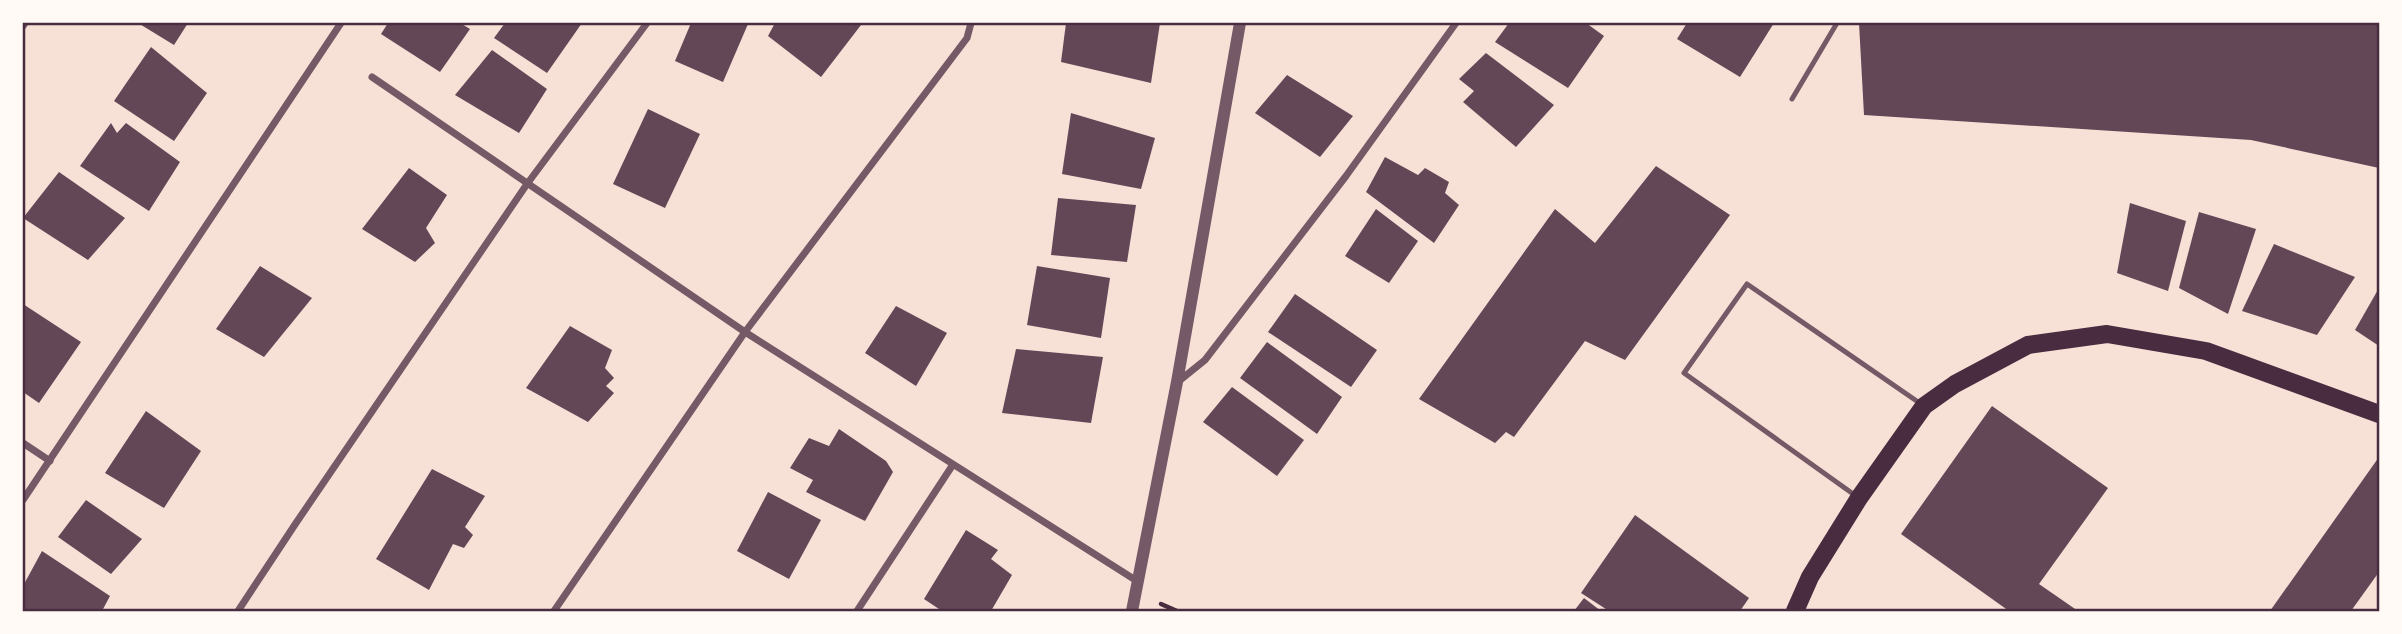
<svg xmlns="http://www.w3.org/2000/svg" width="2402" height="634" viewBox="0 0 2402 634" font-family="Bitter,serif">
<style>
.building{fill:#644757}
.lines{fill:none;stroke-linecap:round;stroke-linejoin:round}
.path{stroke:#4a2c40;stroke-width:4.5}
.service{stroke:#755966;stroke-width:5}
.minor{stroke:#755966;stroke-width:7}
.tertiary{stroke:#755966;stroke-width:12}
.primary{stroke:#4a2c40;stroke-width:18}
.neatline{fill:none;stroke:#4a2c40;stroke-width:2.5}
</style>
<rect width="100%" height="100%" fill="#f7e1d7"/>
<g class="building">
<path d="M 138,23 L 188,23 L 174,45 Z"/>
<path d="M 388,23 L 460,23 L 470,29 L 440,72 L 381,34 Z"/>
<path d="M 505,23 L 582,23 L 547,73 L 494,38 Z"/>
<path d="M 691,23 L 748,24 L 723,82 L 675,61 Z"/>
<path d="M 775,23 L 858,23 L 861,25 L 821,77 L 768,36 Z"/>
<path d="M 1066,23 L 1160,23 L 1151,83 L 1061,62 Z"/>
<path d="M 1509,23 L 1586,23 L 1604,36 L 1568,88 L 1495,42 Z"/>
<path d="M 1687,23 L 1774,23 L 1740,77 L 1677,39 Z"/>
<path d="M 1859,23 L 2379,23 L 2379,168 L 2251,140 L 1864,115 Z"/>
<path d="M 151,47 L 207,93 L 174,141 L 114,101 Z"/>
<path d="M 492,50 L 547,89 L 519,133 L 455,95 Z"/>
<path d="M 1486,53 L 1554,105 L 1516,147 L 1463,102 L 1474,91 L 1459,79 Z"/>
<path d="M 1287,75 L 1353,116 L 1320,157 L 1255,113 Z"/>
<path d="M 648,109 L 700,134 L 665,208 L 613,184 Z"/>
<path d="M 1071,113 L 1155,138 L 1141,189 L 1062,174 Z"/>
<path d="M 111,123 L 117,133 L 126,123 L 180,162 L 149,211 L 80,166 Z"/>
<path d="M 1385,157 L 1418,175 L 1425,168 L 1449,182 L 1445,193 L 1459,205 L 1434,243 L 1366,192 Z"/>
<path d="M 1656,166 L 1730,215 L 1625,360 L 1585,341 L 1514,437 L 1506,432 L 1495,443 L 1419,399 L 1555,209 L 1595,243 Z"/>
<path d="M 409,168 L 447,195 L 426,228 L 435,243 L 415,262 L 362,229 Z"/>
<path d="M 59,172 L 125,218 L 88,260 L 23,218 Z"/>
<path d="M 1058,198 L 1136,205 L 1127,262 L 1051,255 Z"/>
<path d="M 2130,203 L 2186,221 L 2168,291 L 2117,273 Z"/>
<path d="M 1376,209 L 1418,241 L 1389,283 L 1345,256 Z"/>
<path d="M 2199,212 L 2256,229 L 2228,314 L 2179,288 Z"/>
<path d="M 2274,244 L 2355,277 L 2317,335 L 2242,311 Z"/>
<path d="M 260,266 L 312,298 L 264,357 L 216,329 Z"/>
<path d="M 1037,266 L 1110,278 L 1101,338 L 1027,325 Z"/>
<path d="M 2379,288 L 2379,346 L 2355,330 Z"/>
<path d="M 1295,294 L 1377,350 L 1351,387 L 1268,332 Z"/>
<path d="M 23,304 L 81,342 L 39,403 L 23,392 Z"/>
<path d="M 896,306 L 947,333 L 916,386 L 865,353 Z"/>
<path d="M 570,326 L 612,350 L 605,368 L 614,378 L 606,386 L 614,393 L 588,422 L 526,388 Z"/>
<path d="M 1267,342 L 1342,397 L 1317,434 L 1240,378 Z"/>
<path d="M 1016,349 L 1103,357 L 1091,423 L 1002,413 Z"/>
<path d="M 1232,387 L 1304,440 L 1277,476 L 1203,422 Z"/>
<path d="M 1992,406 L 2108,488 L 2039,584 L 2078,611 L 2009,611 L 1901,534 Z"/>
<path d="M 146,411 L 201,451 L 164,508 L 105,473 Z"/>
<path d="M 839,429 L 886,461 L 893,472 L 865,521 L 806,492 L 813,480 L 790,468 L 809,438 L 829,446 Z"/>
<path d="M 2379,457 L 2379,572 L 2351,611 L 2270,611 Z"/>
<path d="M 432,469 L 485,496 L 465,527 L 473,535 L 464,548 L 453,544 L 429,590 L 376,559 Z"/>
<path d="M 768,492 L 821,520 L 789,579 L 737,551 Z"/>
<path d="M 86,500 L 142,539 L 111,574 L 58,537 Z"/>
<path d="M 1635,515 L 1749,598 L 1740,611 L 1609,611 L 1581,593 Z"/>
<path d="M 966,530 L 998,550 L 991,559 L 1012,575 L 991,611 L 942,611 L 924,599 Z"/>
<path d="M 42,551 L 110,596 L 102,611 L 92,609 L 91,611 L 23,610 L 23,586 Z"/>
<path d="M 1584,598 L 1601,611 L 1574,611 Z"/>
</g>
<g class="lines">
<path class="path" d="M 1161,604 L 1177,611"/>
<g class="service">
<path d="M 1792,99 L 1837,23"/>
<path d="M 1856,496 L 1684,373 L 1747,284 L 1921,404"/>
</g>
<g class="minor">
<path d="M 23,26 L 25,23"/>
<path d="M 372,77 L 745,332 L 1137,581"/>
<path d="M 1179,381 L 1205,360 L 1346,176 L 1456,23"/>
<path d="M 23,443 L 50,461"/>
<path d="M 23,500 L 341,23"/>
<path d="M 238,611 L 296,523 L 527,184 L 647,23"/>
<path d="M 554,611 L 745,332 L 967,38 L 971,23"/>
<path d="M 857,611 L 952,466"/>
</g>
<path class="tertiary" d="M 1132,611 L 1177,382 L 1240,23"/>
<path class="primary" d="M 1795,611 L 1810,577 L 1859,498 L 1924,406 L 1955,384 L 2028,345 L 2107,334 L 2206,351 L 2379,414"/>
</g>
<rect width="2402" height="634" fill="none" stroke="#fffaf5" stroke-width="49"/>
<rect x="24" y="24" width="2354" height="586" class="neatline"/>
</svg>
